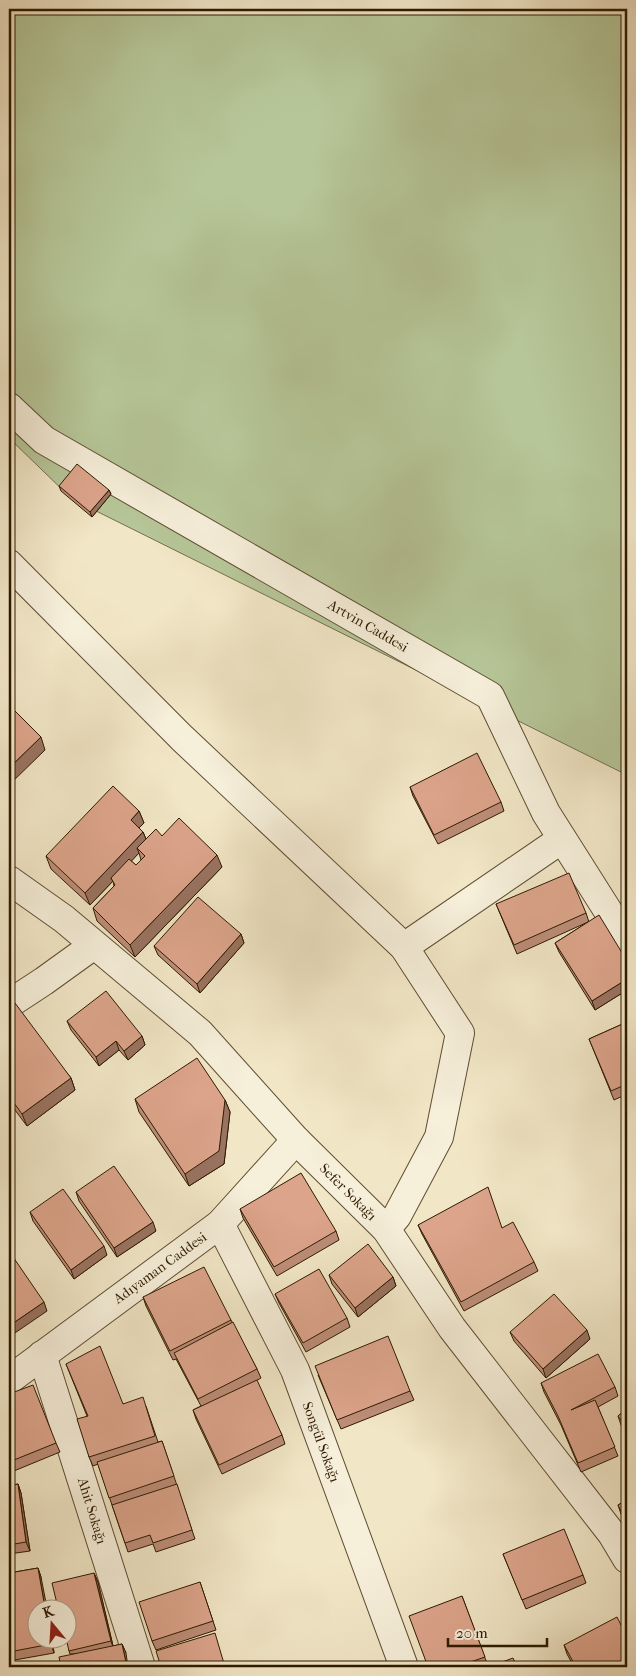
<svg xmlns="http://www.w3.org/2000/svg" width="636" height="1676" viewBox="0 0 636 1676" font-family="'IM FELL French Canon',serif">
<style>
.green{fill:#b6c698;stroke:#72704c}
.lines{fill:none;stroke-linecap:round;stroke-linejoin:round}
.minor-casing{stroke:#5f4d32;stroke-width:30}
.minor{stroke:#f6efda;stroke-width:28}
.wall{fill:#bd8d78;stroke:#2e1a00;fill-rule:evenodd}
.shaded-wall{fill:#9a7361;stroke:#2e1a00}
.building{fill:#dca48b;stroke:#2e1a00}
.labels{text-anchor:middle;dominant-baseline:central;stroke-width:4;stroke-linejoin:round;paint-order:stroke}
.street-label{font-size:14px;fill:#2e1a00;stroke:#f6efda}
</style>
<rect width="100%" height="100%" fill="#f1e6c6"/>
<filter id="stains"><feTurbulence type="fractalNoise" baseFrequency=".004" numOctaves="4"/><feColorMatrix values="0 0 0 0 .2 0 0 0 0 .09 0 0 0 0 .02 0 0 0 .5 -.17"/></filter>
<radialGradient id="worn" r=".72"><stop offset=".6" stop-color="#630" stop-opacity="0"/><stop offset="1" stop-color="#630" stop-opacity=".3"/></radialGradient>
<path class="green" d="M 9,9 L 627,9 L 627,775 L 72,499 L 9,438 Z"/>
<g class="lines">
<defs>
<g id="minor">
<path d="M 9,407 L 44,440 L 490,696 L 546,813 L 627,941"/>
<path d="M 9,564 L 182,738 L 404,947 L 460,1033 L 439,1137 L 397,1216 L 386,1229"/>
<path d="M 9,880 L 64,919 L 200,1033 L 296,1140 L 386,1229 L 452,1328 L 612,1534 L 627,1559"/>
<path d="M 404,947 L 562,839"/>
<path d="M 9,1004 L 44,981 L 94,945"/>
<path d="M 220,1224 L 295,1370 L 404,1667"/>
<path d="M 42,1355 L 141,1667"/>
<path d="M 9,1380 L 220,1224 L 296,1140"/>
</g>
</defs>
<use href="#minor" class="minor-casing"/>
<use href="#minor" class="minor"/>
</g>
<g class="wall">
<path d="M 59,486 L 109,490 L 111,494 L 92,517 L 61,491 Z"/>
<path d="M 410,787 L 501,802 L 504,811 L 438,844 L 413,796 Z"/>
<path d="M 139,811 L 144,823 L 139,828 L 143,832 L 146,839 L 162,836 L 222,867 L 135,957 L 97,921 L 93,908 L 114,886 L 113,881 L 90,905 L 51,869 L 46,856 ZM 139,853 L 141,860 L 136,865 L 131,861 Z"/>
<path d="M 496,904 L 586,913 L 589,922 L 627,961 L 627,990 L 595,1010 L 559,952 L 555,943 L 588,922 L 517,954 Z"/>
<path d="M 241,934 L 244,943 L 200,993 L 158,955 L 154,946 Z"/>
<path d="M 9,1001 L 71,1078 L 75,1090 L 27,1126 L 9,1102 Z"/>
<path d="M 67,1021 L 142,1036 L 145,1045 L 128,1060 L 119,1050 L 99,1066 L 71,1030 Z"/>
<path d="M 627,1022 L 627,1094 L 614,1100 L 589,1039 Z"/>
<path d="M 135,1099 L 225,1100 L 230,1112 L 224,1164 L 189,1186 L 139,1112 Z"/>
<path d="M 76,1192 L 156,1231 L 117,1257 L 79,1201 Z"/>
<path d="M 240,1209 L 336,1231 L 339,1240 L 277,1276 L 243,1218 Z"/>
<path d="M 30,1212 L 107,1255 L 74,1279 L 33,1221 Z"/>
<path d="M 418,1225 L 502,1228 L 534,1262 L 538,1271 L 464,1311 L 422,1234 Z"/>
<path d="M 329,1275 L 393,1277 L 396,1286 L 358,1317 L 332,1284 Z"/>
<path d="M 275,1294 L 347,1318 L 350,1327 L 306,1352 L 279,1303 Z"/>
<path d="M 143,1297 L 231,1320 L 257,1369 L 261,1378 L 254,1382 L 282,1435 L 285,1444 L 222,1474 L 196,1419 L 193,1410 L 201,1406 L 176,1359 L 173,1360 L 146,1306 Z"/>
<path d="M 510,1332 L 590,1339 L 546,1378 L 514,1341 Z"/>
<path d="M 66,1364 L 123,1404 L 146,1406 L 158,1442 L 162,1441 L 195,1539 L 156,1552 L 153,1544 L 128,1552 L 98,1464 L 93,1466 L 89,1457 L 87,1416 Z"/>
<path d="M 318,1375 L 410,1391 L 414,1400 L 341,1429 Z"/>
<path d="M 541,1383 L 615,1387 L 618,1396 L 598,1407 L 618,1456 L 581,1472 L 561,1425 L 544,1392 Z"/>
<path d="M 9,1394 L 56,1443 L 60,1452 L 9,1473 Z"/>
<path d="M 627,1409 L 627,1433 L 621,1425 L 618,1416 Z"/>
<path d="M 18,1484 L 21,1493 L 30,1551 L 9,1554 L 9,1486 Z"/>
<path d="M 627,1500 L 627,1528 L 622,1517 L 618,1505 Z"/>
<path d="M 503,1554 L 583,1575 L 586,1583 L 526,1609 Z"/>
<path d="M 38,1568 L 41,1577 L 38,1638 L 52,1638 L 54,1653 L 9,1661 L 9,1573 Z"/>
<path d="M 94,1573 L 98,1582 L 113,1646 L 122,1644 L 126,1653 L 70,1654 L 69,1651 Z"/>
<path d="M 200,1582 L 216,1630 L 156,1650 L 152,1641 Z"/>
<path d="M 462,1596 L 488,1666 L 484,1667 L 428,1667 Z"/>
<path d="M 627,1637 L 627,1667 L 574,1667 L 567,1654 L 564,1645 Z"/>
</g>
<g class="shaded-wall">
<path d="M 109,490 L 111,494 L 92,517 L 90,512 Z"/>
<path d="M 41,737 L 45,750 L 9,785 L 9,768 Z"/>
<path d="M 139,811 L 144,823 L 135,832 L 131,820 Z"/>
<path d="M 143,832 L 148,844 L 137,848 L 139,853 L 113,881 L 111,878 L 113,881 L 90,905 L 85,893 Z"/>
<path d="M 217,855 L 222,867 L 135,957 L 130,945 Z"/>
<path d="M 241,934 L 244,943 L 200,993 L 197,984 Z"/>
<path d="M 9,949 L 12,959 L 9,961 Z"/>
<path d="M 627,979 L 627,990 L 595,1010 L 592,1001 Z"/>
<path d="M 142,1036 L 145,1045 L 128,1060 L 124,1051 Z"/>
<path d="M 116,1041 L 119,1050 L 99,1066 L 96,1057 Z"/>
<path d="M 71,1078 L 75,1090 L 27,1126 L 22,1114 Z"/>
<path d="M 225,1100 L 230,1112 L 224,1164 L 189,1186 L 185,1174 Z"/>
<path d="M 153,1222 L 156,1231 L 117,1257 L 114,1248 Z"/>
<path d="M 104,1246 L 107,1255 L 74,1279 L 71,1270 Z"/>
<path d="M 393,1277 L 396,1286 L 358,1317 L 355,1308 Z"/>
<path d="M 44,1302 L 47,1311 L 9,1337 L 9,1326 Z"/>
<path d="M 587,1330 L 590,1339 L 546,1378 L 543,1369 Z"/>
<path d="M 18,1484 L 21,1493 L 30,1551 L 26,1542 Z"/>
<path d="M 38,1568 L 41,1577 L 47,1608 L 45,1608 Z"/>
<path d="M 94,1573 L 98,1582 L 114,1650 L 111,1641 Z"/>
<path d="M 50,1638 L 52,1638 L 54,1653 L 51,1644 Z"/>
<path d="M 122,1644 L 126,1653 L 128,1667 L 127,1667 Z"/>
</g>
<g class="building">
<path d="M 77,464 L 109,490 L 90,512 L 59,486 Z"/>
<path d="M 9,705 L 41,737 L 9,768 Z"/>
<path d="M 477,753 L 501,802 L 434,835 L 410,787 Z"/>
<path d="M 113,786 L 139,811 L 131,820 L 143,832 L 85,893 L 46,856 Z"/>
<path d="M 179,818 L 217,855 L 130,945 L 93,908 L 115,885 L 111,878 L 129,859 L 136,865 L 145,856 L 137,848 L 156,829 L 162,836 Z"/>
<path d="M 569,873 L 586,913 L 514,945 L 496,904 Z"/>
<path d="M 198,897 L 241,934 L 197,984 L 154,946 Z"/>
<path d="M 599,915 L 627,961 L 627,979 L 592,1001 L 555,943 Z"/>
<path d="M 106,991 L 142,1036 L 124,1051 L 116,1041 L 96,1057 L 67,1021 Z"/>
<path d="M 12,999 L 71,1078 L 22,1114 L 9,1096 L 9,1001 Z"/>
<path d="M 627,1022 L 627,1084 L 611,1091 L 589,1039 Z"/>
<path d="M 197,1058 L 225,1100 L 219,1151 L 185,1174 L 135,1099 Z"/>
<path d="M 114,1166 L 153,1222 L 114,1248 L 76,1192 Z"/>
<path d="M 301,1173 L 336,1231 L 274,1267 L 240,1209 Z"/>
<path d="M 488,1187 L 502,1228 L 513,1222 L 534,1262 L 461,1302 L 418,1225 Z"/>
<path d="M 63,1189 L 104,1246 L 71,1270 L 30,1212 Z"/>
<path d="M 368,1244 L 393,1277 L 355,1308 L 329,1275 Z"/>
<path d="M 9,1251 L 44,1302 L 9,1326 Z"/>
<path d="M 204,1267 L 231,1320 L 170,1351 L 143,1297 Z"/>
<path d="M 319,1269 L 347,1318 L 303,1343 L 275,1294 Z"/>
<path d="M 554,1294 L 587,1330 L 543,1369 L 510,1332 Z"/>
<path d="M 233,1322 L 257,1369 L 198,1399 L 174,1353 Z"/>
<path d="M 388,1336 L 410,1391 L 337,1420 L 315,1366 Z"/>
<path d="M 100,1346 L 123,1404 L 143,1397 L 155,1436 L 89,1457 L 77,1419 L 88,1416 L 66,1364 Z"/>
<path d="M 598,1354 L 615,1387 L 571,1410 L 595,1400 L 615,1447 L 578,1463 L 558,1416 L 541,1383 Z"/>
<path d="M 257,1380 L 282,1435 L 219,1465 L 193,1410 Z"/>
<path d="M 33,1385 L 56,1443 L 9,1462 L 9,1394 Z"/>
<path d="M 627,1409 L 627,1428 L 618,1416 Z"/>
<path d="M 162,1441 L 174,1476 L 109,1498 L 97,1462 Z"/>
<path d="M 18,1484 L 26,1542 L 9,1545 L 9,1486 Z"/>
<path d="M 177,1484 L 192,1530 L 153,1543 L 150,1535 L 125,1543 L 112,1505 Z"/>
<path d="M 627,1500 L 627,1524 L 618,1505 Z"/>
<path d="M 564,1529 L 583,1575 L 522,1600 L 503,1554 Z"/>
<path d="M 38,1568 L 45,1608 L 38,1608 L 38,1638 L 50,1638 L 51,1644 L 9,1652 L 9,1573 Z"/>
<path d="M 94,1573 L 111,1641 L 69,1651 L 66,1638 L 68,1638 L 68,1608 L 58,1608 L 52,1583 Z"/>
<path d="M 200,1582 L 213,1621 L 152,1641 L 139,1602 Z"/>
<path d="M 462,1596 L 485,1657 L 456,1667 L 428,1667 L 409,1616 Z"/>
<path d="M 617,1617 L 627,1637 L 627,1658 L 610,1667 L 576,1667 L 564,1645 Z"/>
<path d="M 215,1633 L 225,1667 L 161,1667 L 156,1651 Z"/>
<path d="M 122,1644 L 127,1667 L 61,1667 L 59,1657 Z"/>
<path d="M 513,1658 L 517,1667 L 489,1667 Z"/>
</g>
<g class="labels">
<g class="street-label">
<text transform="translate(368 626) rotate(30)">Artvin Caddesi</text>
<text transform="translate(348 1192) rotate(45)">Sefer Sokağı</text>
<text transform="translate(160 1268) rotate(-36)">Adıyaman Caddesi</text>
<text transform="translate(321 1442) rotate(70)">Songül Sokağı</text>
<text transform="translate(92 1511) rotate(73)">Ahit Sokağı</text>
</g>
</g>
<rect width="636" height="1676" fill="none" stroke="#f1e6c6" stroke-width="30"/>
<rect x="10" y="10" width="616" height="1656" fill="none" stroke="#2e1a00" stroke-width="2.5"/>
<rect x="15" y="15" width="606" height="1646" fill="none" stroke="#2e1a00"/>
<g transform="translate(52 1624) rotate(342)"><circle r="24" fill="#f6efda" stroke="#a69a83"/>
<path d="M0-4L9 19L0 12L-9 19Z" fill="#8f2418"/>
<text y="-8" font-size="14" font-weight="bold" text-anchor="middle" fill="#2e1a00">K</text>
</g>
<path d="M448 1638v8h99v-8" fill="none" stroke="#2e1a00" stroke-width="2.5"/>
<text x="456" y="1638" font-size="15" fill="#2e1a00" stroke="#f6efda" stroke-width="4" paint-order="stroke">20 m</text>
<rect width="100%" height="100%" filter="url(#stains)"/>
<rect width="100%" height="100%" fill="url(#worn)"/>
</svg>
